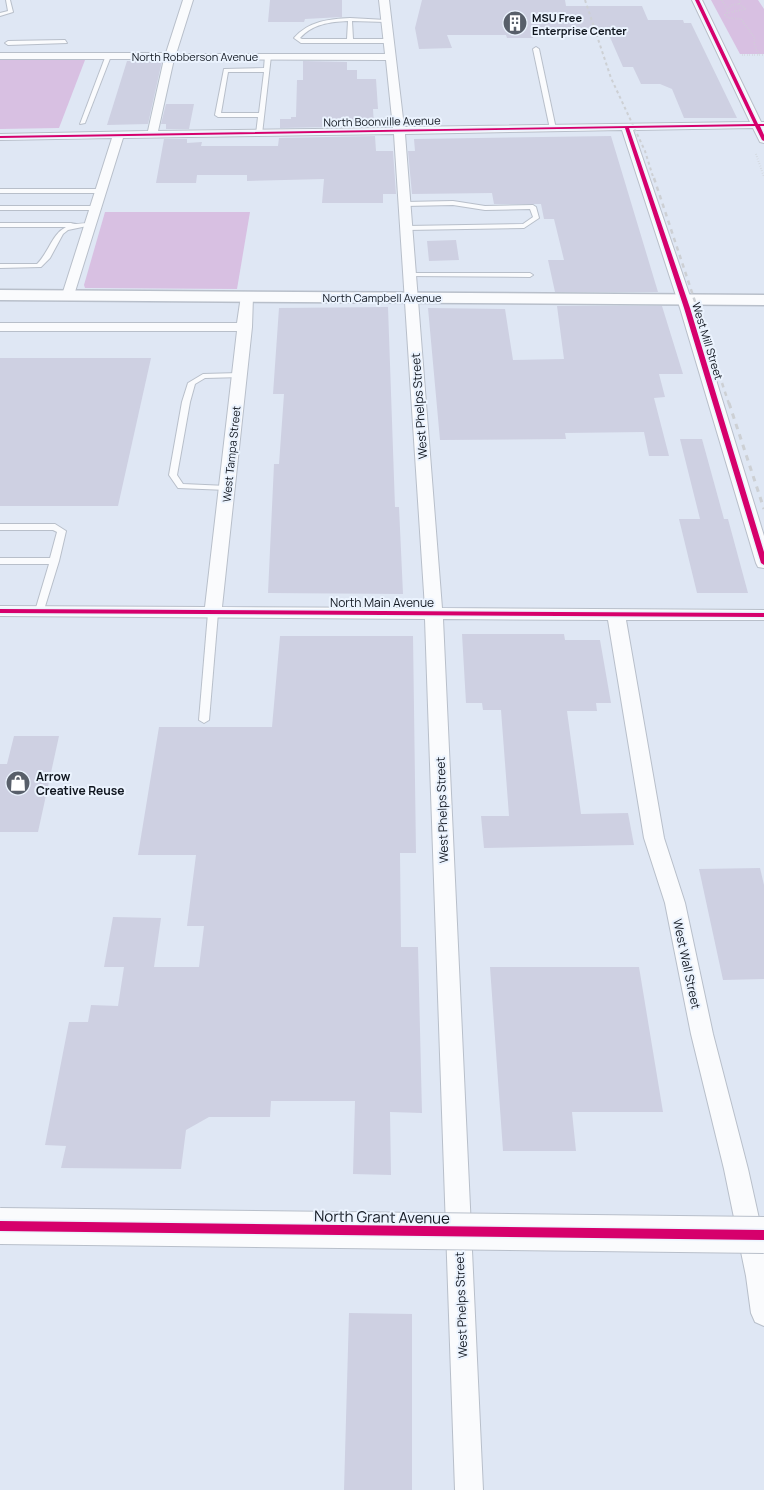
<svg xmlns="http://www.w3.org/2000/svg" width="764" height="1490" viewBox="0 0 764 1490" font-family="Manrope,sans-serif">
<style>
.green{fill:#d8c0e2}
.building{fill:#ced0e2}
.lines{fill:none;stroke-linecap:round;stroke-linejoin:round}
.lane-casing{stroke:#b8bfca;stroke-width:2}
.street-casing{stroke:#b8bfca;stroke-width:2}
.secondary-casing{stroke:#b8bfca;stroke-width:3}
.path{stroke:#ced1d5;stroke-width:2;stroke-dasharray:0.5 2;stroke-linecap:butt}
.lane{fill:#fafbfd;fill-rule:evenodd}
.street{fill:#fafbfd;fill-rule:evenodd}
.secondary{fill:#fafbfd;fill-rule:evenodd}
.rail-far2{stroke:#cdd0d4;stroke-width:2;stroke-dasharray:3 3;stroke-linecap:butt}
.rail-far1{stroke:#cdd0d4;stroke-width:2.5;stroke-dasharray:4.5 4.5;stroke-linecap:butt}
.rail{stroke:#cdd0d4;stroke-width:3;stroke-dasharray:5.5 5.5;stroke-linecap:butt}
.secondary-bridge-casing{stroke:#b8bfca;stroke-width:38;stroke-linecap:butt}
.secondary-bridge{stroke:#fafbfd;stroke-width:36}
.cycleway-casing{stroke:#ebf3fe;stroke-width:3}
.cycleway{fill:#d6006c;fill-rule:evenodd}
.labels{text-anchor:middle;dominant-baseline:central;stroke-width:4;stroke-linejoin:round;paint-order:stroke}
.far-poi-label{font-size:11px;font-weight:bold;fill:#10161f;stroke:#ebf3fe;text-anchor:start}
.far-street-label{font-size:11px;fill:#10161f;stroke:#ebf3fe}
.street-label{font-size:12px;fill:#10161f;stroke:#ebf3fe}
.poi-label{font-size:12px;font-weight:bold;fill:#10161f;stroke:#ebf3fe;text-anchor:start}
.near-street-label{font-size:15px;fill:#10161f;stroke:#ebf3fe}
</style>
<rect width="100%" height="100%" fill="#dfe7f4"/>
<g class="green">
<path d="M 711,0 L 758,0 L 764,9 L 764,54 L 740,54 Z"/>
<path d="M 0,60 L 85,60 L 59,128 L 0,129 Z"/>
<path d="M 105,212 L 250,212 L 237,289 L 85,288 L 84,285 Z"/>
</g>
<g class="building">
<path d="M 270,0 L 342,0 L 342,17 L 305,19 L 304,22 L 268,22 Z"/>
<path d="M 422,0 L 565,0 L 566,6 L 642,6 L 648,20 L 683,20 L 684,23 L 691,23 L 737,118 L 684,118 L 672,89 L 660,84 L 641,84 L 633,67 L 623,67 L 609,35 L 533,35 L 533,38 L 507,38 L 506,35 L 447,35 L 452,48 L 419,49 L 415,28 Z"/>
<path d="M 127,61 L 162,61 L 148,124 L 107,125 Z"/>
<path d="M 303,61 L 347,62 L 347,70 L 357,70 L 357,79 L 376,79 L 378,109 L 373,109 L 374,126 L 280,128 L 280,119 L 291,119 L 291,117 L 296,117 L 297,80 L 303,80 Z"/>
<path d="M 166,104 L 194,104 L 189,129 L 166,129 L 166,124 L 161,124 Z"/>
<path d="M 375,136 L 376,151 L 393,151 L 396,194 L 383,194 L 383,203 L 322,203 L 324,179 L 247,181 L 247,175 L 197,175 L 196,183 L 156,183 L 164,139 L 187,139 L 187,143 L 202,142 L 201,146 L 278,146 L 279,138 Z"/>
<path d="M 611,136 L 658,292 L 555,292 L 548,260 L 564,260 L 554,219 L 544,219 L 541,204 L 494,204 L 492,193 L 412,194 L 408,151 L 415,151 L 414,139 Z"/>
<path d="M 456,240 L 459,260 L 429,261 L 427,241 Z"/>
<path d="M 557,306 L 662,306 L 683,374 L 659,374 L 665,397 L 654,398 L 669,456 L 649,456 L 644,432 L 565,433 L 566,439 L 440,440 L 428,308 L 505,309 L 513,360 L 564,359 Z"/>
<path d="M 388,307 L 395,507 L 399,507 L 403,594 L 268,593 L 274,464 L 279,464 L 284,394 L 273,394 L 279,308 Z"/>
<path d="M 0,358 L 151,358 L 118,506 L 0,506 Z"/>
<path d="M 680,439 L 702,439 L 724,519 L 728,519 L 748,593 L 697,593 L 679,519 L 700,519 Z"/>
<path d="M 462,634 L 564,634 L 565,640 L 600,640 L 611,703 L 596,703 L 597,711 L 567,711 L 581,814 L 628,813 L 634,845 L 484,848 L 481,816 L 509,816 L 501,710 L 483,710 L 482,703 L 466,703 Z"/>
<path d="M 280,636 L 413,636 L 416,853 L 400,853 L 401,947 L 418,947 L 422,1113 L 390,1112 L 391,1175 L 353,1174 L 355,1101 L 271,1101 L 270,1117 L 209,1117 L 186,1130 L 181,1169 L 61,1168 L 66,1146 L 45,1145 L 69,1022 L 88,1022 L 91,1005 L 118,1006 L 124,967 L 104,967 L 113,917 L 161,918 L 154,967 L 199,967 L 204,926 L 187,926 L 196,855 L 138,855 L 159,727 L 272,727 Z"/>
<path d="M 14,736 L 59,736 L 38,832 L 0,832 L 0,764 L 7,764 Z"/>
<path d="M 760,868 L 764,885 L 764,979 L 723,980 L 699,869 Z"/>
<path d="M 490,967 L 639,967 L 663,1112 L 572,1112 L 576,1151 L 503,1151 Z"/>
<path d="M 349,1313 L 412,1314 L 412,1490 L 344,1490 Z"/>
</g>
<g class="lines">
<defs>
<g id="lane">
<path d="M 6,0 L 10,0 L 13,12 L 0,16 L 0,13 L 8,11 Z"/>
<path d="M 350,18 L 386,20 L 388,21 L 386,22 L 352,21 L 353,39 L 388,39 L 391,41 L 388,43 L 301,43 L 294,38 C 309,21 329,19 350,18 ZM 348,21 L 347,39 L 302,39 L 300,38 C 313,24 329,22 348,21 Z"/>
<path d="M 65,40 L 67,43 L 8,45 L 5,43 L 8,41 Z"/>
<path d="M 536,47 L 539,49 L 556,129 L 553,131 L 550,129 L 533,49 Z"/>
<path d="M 268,54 L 271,56 L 262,134 L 259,136 L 256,134 L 258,117 L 218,117 L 215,115 L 224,69 L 264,68 L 265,56 ZM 228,72 L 264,72 L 259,113 L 221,113 Z"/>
<path d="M 106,55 L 111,56 L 85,123 L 80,124 Z"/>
<path d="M 0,189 L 100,189 L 103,191 L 100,193 L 0,193 Z"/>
<path d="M 453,201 L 485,206 L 533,205 L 536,207 L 539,218 L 524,228 L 407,230 L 404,228 L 407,226 L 523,224 L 533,217 L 530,209 L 485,210 L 453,205 L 405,206 L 402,204 L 405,202 Z"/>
<path d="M 0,206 L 94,206 L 97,208 L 94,210 L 0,210 Z"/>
<path d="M 0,223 L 71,223 C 77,226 86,221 92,225 L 68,230 L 63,234 L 50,258 L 41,267 L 0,268 L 0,264 L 37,264 C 49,252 52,234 66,227 L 0,227 Z"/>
<path d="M 410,273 L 530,273 L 533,275 L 530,277 L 408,276 L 407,275 Z"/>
<path d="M 239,373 L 243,375 L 242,377 L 205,378 L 195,384 L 190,402 L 177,475 L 183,484 L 227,486 L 231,488 L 227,490 L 178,488 L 169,475 L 182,402 L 188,383 L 203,374 Z"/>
<path d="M 0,524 L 55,524 L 66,531 L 59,561 L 43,613 L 40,614 L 35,611 L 49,564 L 0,564 L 0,558 L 50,558 L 57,532 L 53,530 L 0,530 Z"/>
<path d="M 213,610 L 218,613 L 209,720 L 204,723 L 199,720 L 208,613 Z"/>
</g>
<path id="street" d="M 183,0 L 193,0 L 176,54 L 385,54 L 379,0 L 389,0 L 404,127 L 750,122 L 692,0 L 702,0 L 761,122 L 764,122 L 764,143 L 760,142 L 753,128 L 633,130 L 694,308 L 764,536 L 764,568 L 758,567 L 756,563 L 680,308 L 622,130 L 405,134 L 442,608 L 764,610 L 764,620 L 626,620 L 664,838 L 685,903 L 713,1034 L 748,1169 L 764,1241 L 764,1326 L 755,1322 L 751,1313 L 746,1276 L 724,1169 L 691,1034 L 665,903 L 644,838 L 608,620 L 443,619 L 483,1490 L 455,1490 L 425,619 L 0,616 L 0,606 L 205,607 L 237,331 L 0,331 L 0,323 L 237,323 L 241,296 L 247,292 L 253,296 L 252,327 L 222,607 L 425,608 L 394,134 L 123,138 L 74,295 L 68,299 L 62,295 L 112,138 L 0,140 L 0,134 L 148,131 L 164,59 L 0,59 L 0,53 L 166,53 ZM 174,59 L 386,60 L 393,128 L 158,131 Z"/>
<path id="secondary" d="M 0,290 L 764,295 L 764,305 L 0,300 Z"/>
</defs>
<use href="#lane" class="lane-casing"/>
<use href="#street" class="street-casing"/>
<use href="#secondary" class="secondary-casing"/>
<g class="path">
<path d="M 722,0 L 727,10"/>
<path d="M 727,13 L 746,9 L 739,4"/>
<path d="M 725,15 L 728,18 L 741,19 L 755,38 L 754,44 L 759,55"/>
<path d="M 725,15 L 731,5 L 739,4 L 740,0"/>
<path d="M 742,55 L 764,55"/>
<path d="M 756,154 L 764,177"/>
</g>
<use href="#lane" class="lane"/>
<use href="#street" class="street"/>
<use href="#secondary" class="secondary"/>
<path class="rail-far2" d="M 585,0 L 611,78 L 645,151 L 654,180"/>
<path class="rail-far1" d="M 654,178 L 729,404"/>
<path class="rail" d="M 729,403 L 764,509"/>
<defs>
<path id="secondary-bridge" d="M 0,1226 L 764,1235"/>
</defs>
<use href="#secondary-bridge" class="secondary-bridge-casing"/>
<use href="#secondary-bridge" class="secondary-bridge"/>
<defs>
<g id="cycleway">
<path d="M 695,0 L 699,0 L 758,124 L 764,124 L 764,126 L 760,126 L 764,135 L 764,141 L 762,140 L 755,126 L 629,128 L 690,308 L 764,552 L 764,565 L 761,563 L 684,308 L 625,128 L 0,138 L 0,136 L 754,124 Z"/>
<path d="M 0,609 L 764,613 L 764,617 L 0,613 Z"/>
<path d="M 0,1221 L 764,1230 L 764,1240 L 0,1231 Z"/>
</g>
</defs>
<use href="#cycleway" class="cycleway-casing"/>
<use href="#cycleway" class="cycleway"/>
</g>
<defs>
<symbol id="building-disc" viewBox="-11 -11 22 22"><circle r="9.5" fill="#585f6a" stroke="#ebf3fe"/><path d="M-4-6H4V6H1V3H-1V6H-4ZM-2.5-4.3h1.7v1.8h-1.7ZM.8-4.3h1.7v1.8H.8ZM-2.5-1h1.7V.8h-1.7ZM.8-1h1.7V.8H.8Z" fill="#fff"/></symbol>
<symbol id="shop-disc" viewBox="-11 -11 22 22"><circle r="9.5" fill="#585f6a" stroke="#ebf3fe"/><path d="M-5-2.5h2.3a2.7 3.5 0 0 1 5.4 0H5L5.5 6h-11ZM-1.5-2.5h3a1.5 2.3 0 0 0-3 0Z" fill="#fff"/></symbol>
</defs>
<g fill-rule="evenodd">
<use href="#building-disc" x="501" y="9" width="28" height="28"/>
<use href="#shop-disc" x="4" y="769" width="28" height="28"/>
</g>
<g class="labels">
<g class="far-poi-label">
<text x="532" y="17">MSU Free<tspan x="532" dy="13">Enterprise Center</tspan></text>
</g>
<g class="far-street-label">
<text x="195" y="56">North Robberson Avenue</text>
<text transform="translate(382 121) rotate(-1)">North Boonville Avenue</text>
<text x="382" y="297">North Campbell Avenue</text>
<text transform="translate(708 341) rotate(73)">West Mill Street</text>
<text transform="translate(231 454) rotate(-84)">West Tampa Street</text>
</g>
<g class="street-label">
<text transform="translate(419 406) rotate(-94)">West Phelps Street</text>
<text x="382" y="602">North Main Avenue</text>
<text transform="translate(442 810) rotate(-92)">West Phelps Street</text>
<text transform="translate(687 964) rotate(78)">West Wall Street</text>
<text transform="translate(461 1305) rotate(-92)">West Phelps Street</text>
</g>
<g class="poi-label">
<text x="36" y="776">Arrow<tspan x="36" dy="14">Creative Reuse</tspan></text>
</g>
<g class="near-street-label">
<text transform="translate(382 1217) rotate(1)">North Grant Avenue</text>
</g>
</g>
</svg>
